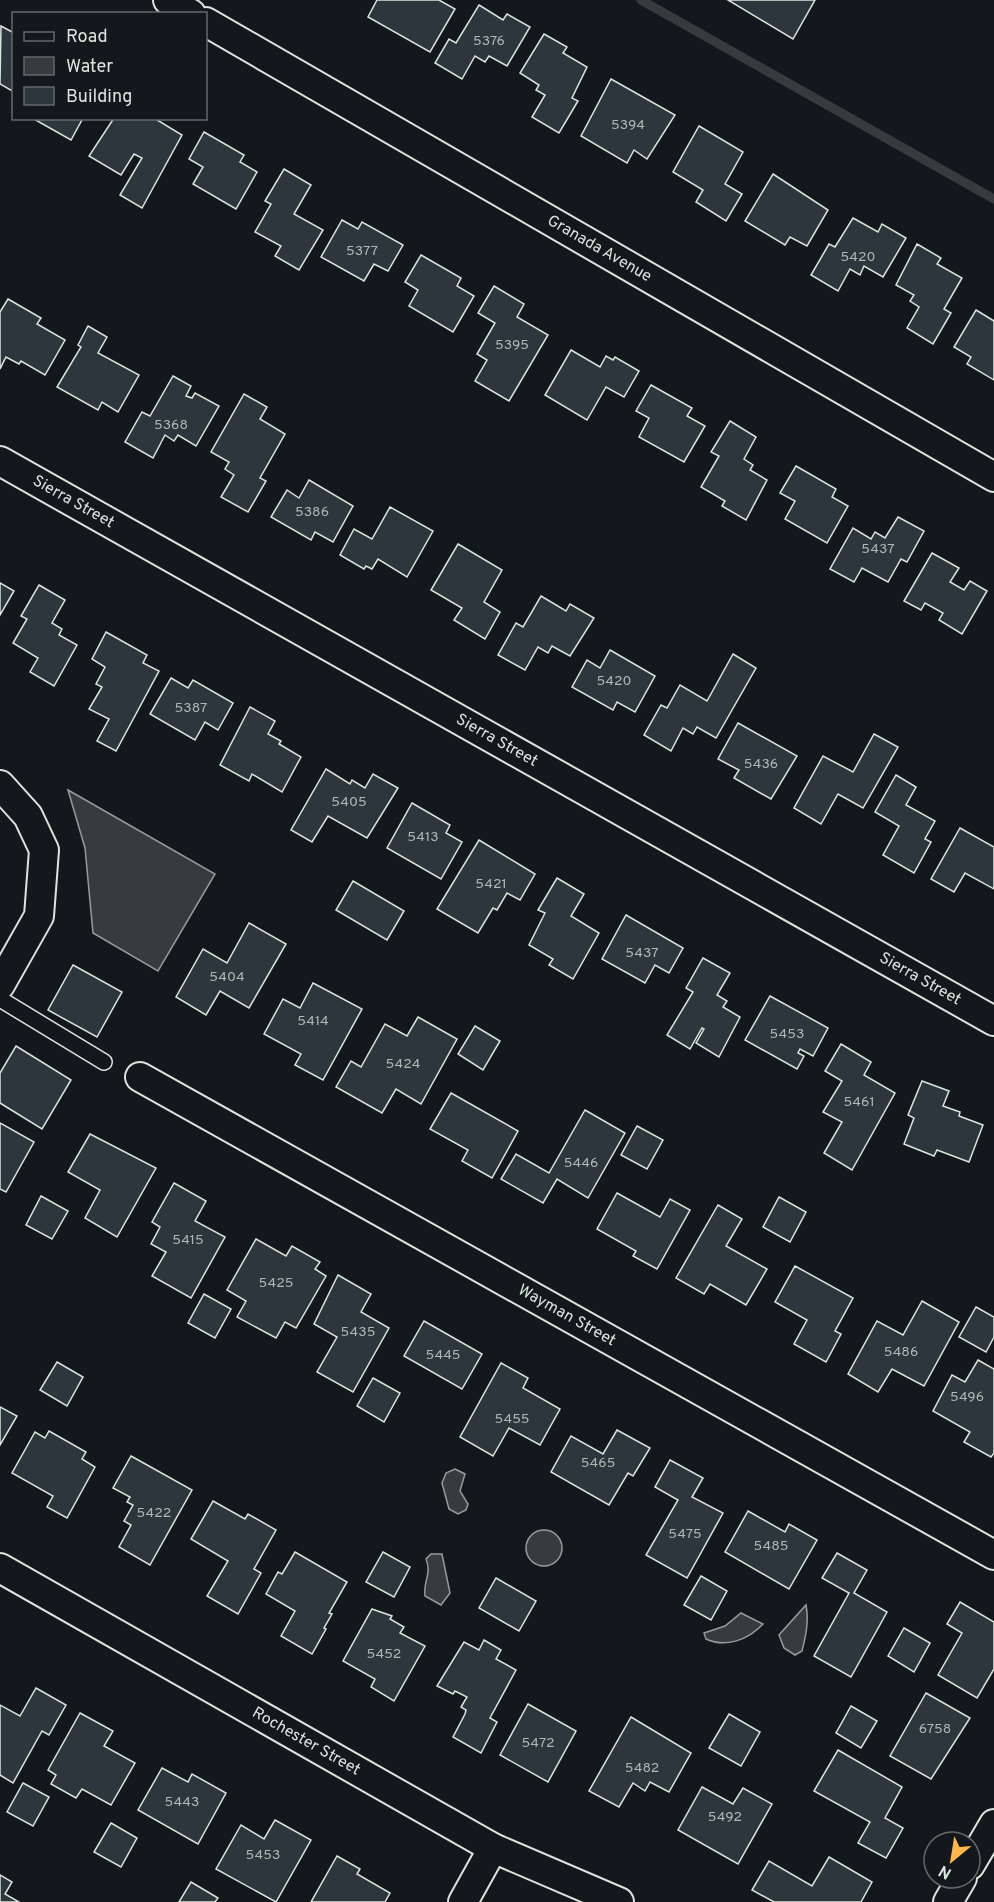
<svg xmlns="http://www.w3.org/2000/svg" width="994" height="1902" viewBox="0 0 994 1902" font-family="Overpass,sans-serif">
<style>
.water{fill:#363b3e;stroke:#939e99;stroke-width:1.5}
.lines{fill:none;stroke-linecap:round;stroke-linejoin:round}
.stream{stroke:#363b3e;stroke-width:9}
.building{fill:#2c363c;stroke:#d8e6dc;stroke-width:1.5}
.service-casing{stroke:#d8e6dc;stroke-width:18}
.minor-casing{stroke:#d8e6dc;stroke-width:32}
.service{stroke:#14181c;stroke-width:15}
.minor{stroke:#14181c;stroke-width:28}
.labels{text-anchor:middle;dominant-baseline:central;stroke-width:4.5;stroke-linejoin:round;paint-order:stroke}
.number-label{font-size:14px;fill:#adbab4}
.street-label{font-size:16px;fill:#d8e6dc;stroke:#14181c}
</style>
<rect width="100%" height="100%" fill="#14181c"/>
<g class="water">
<path d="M 68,790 L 215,874 L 158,971 L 93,933 L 85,848 Z"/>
<path d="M 455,1469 L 465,1474 L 460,1491 L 468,1504 L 466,1510 L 458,1514 L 449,1509 L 442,1483 L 446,1473 Z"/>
<circle cx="544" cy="1548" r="18"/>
<path d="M 431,1554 L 442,1554 L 450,1593 L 441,1605 L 425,1596 C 423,1582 432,1573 426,1559 Z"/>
<path d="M 806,1605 C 809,1621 806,1635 802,1651 L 795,1655 L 784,1648 L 779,1635 Z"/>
<path d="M 741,1613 L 763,1624 C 748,1640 726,1648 706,1639 L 704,1633 L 725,1626 Z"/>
</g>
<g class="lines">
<path class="stream" d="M 641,0 L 994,199"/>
</g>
<g class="building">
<path d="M 377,0 L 439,0 L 455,9 L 430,52 L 368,17 Z"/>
<path d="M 728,0 L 815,0 L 793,39 Z"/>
<path d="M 479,5 L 503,20 L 507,14 L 530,27 L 507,66 L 489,56 L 485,62 L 475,56 L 462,79 L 435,63 L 449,39 L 456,43 Z"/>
<path d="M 1,26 L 14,33 L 14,92 L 0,84 Z"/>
<path d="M 544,34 L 567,47 L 563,53 L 587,67 L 572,98 L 578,101 L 559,133 L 532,117 L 545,95 L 536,90 L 539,85 L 520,73 Z"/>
<path d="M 611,79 L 675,115 L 647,159 L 634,150 L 627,163 L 581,136 Z"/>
<path d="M 32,118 L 83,118 L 71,140 Z"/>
<path d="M 114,118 L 154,118 L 182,135 L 142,208 L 120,195 L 142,158 L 134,154 L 121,175 L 89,156 Z"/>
<path d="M 699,126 L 743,152 L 725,184 L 742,194 L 726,221 L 696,202 L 703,190 L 673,172 Z"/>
<path d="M 204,132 L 244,155 L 240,162 L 257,172 L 236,209 L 193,184 L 203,167 L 189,159 Z"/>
<path d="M 284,169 L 311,185 L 294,214 L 323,230 L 299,270 L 275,256 L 281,246 L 255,232 L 271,204 L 265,201 Z"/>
<path d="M 773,174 L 828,210 L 807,246 L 790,237 L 785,245 L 745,221 Z"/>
<path d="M 853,218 L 878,232 L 882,224 L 906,238 L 883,277 L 864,266 L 860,275 L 850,269 L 838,291 L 811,275 L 829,244 L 835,247 Z"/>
<path d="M 342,220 L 358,229 L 362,222 L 403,245 L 388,271 L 374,264 L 364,281 L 321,257 Z"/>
<path d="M 917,244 L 941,258 L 937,264 L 962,278 L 944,309 L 951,313 L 933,344 L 907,328 L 919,307 L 910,301 L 914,295 L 896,285 Z"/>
<path d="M 421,255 L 461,278 L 457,286 L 474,296 L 453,332 L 409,306 L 418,290 L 405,282 Z"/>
<path d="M 494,286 L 524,304 L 517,317 L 548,335 L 509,401 L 475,381 L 487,360 L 477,354 L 495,323 L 478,313 Z"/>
<path d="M 8,299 L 41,318 L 37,324 L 65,340 L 45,375 L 21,361 L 19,364 L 6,357 L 0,369 L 0,312 Z"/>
<path d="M 976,310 L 994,321 L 994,380 L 967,364 L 971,357 L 954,347 Z"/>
<path d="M 88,326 L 107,337 L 98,353 L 139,375 L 118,412 L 102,402 L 98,410 L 57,387 L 81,347 L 78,345 Z"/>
<path d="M 571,350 L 600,367 L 606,356 L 613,360 L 615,357 L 639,371 L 624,397 L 606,387 L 587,420 L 545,395 Z"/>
<path d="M 173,376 L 191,386 L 186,396 L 192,398 L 195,393 L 219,406 L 196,446 L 178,435 L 174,441 L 165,435 L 153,458 L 125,442 L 142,412 L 150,416 Z"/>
<path d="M 651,385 L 692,408 L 687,416 L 705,426 L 684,462 L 639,437 L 649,418 L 636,411 Z"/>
<path d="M 244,394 L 267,407 L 260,419 L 285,434 L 260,478 L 266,481 L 248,512 L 221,497 L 234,475 L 225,469 L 229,462 L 211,452 Z"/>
<path d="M 730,421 L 756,437 L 744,459 L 753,465 L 750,470 L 767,480 L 746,520 L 722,506 L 725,501 L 701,487 L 719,456 L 711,452 Z"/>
<path d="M 796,466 L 836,489 L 832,497 L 848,506 L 827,543 L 785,519 L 795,501 L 780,493 Z"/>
<path d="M 309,480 L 353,506 L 333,542 L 315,532 L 311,540 L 271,517 L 287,490 L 299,498 Z"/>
<path d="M 390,507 L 433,531 L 407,577 L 378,559 L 372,569 L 366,566 L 364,569 L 340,555 L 354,529 L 372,539 Z"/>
<path d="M 898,517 L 924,531 L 907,562 L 901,559 L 888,582 L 862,568 L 854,582 L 830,569 L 853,528 L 871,539 L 875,532 L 885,538 Z"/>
<path d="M 458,544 L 502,570 L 484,602 L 500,612 L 485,639 L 454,620 L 462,608 L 431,590 Z"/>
<path d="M 932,553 L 959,568 L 950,582 L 964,590 L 970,581 L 987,591 L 962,634 L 939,620 L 943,613 L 925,603 L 921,610 L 904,601 Z"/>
<path d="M 0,583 L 14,591 L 0,615 Z"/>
<path d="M 39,585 L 65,600 L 52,623 L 62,629 L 59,635 L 77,645 L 54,686 L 30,672 L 38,658 L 13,643 L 27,619 L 21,616 Z"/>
<path d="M 541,596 L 566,611 L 570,604 L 594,618 L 570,656 L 552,646 L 548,653 L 538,647 L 525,670 L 498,655 L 516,623 L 523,627 Z"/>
<path d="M 106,632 L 147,655 L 143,663 L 159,671 L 116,751 L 97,741 L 109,719 L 89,709 L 102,687 L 96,684 L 105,667 L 92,659 Z"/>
<path d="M 610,650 L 655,676 L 635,712 L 617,702 L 613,710 L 572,687 L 587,660 L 600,668 Z"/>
<path d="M 733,654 L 756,668 L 716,738 L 697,727 L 693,734 L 683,728 L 671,751 L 644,735 L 661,705 L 667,708 L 680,685 L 707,701 Z"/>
<path d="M 171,678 L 188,688 L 193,680 L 233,703 L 218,730 L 205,722 L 195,740 L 150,714 Z"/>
<path d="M 250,707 L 275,721 L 268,734 L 281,741 L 279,744 L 301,757 L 282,792 L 252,774 L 249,781 L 220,765 Z"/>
<path d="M 738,723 L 797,756 L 771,799 L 734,778 L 739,770 L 718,759 Z"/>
<path d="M 874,734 L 898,747 L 863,808 L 838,794 L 821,824 L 794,808 L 823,756 L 853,772 Z"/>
<path d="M 326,769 L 350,784 L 352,780 L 365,788 L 373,774 L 398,788 L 367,838 L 328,816 L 312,842 L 291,830 Z"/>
<path d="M 896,775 L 916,787 L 906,805 L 935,821 L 925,839 L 931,842 L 914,873 L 883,855 L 899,826 L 875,812 Z"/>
<path d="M 412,803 L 450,825 L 446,833 L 462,842 L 441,879 L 387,848 Z"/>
<path d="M 960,828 L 994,847 L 994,889 L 965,873 L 954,892 L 931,879 Z"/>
<path d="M 479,840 L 535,874 L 520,900 L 507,893 L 497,910 L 493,908 L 478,933 L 437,909 Z"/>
<path d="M 557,878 L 584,894 L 571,916 L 599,933 L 573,979 L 549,965 L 553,959 L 529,945 L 545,913 L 538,910 Z"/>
<path d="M 353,881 L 404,911 L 387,940 L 336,910 Z"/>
<path d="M 626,915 L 683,948 L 669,973 L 655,965 L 645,983 L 602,959 Z"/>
<path d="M 249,923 L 286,944 L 249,1008 L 220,991 L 206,1015 L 176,997 L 203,949 L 227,963 Z"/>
<path d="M 703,958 L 730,973 L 717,995 L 727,1001 L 723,1007 L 740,1017 L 719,1057 L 696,1043 L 704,1029 L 702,1028 L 690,1049 L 667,1035 L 693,992 L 686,988 Z"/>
<path d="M 73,965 L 122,992 L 97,1037 L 48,1010 Z"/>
<path d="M 313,983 L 362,1009 L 323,1080 L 295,1065 L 301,1054 L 264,1034 L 283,999 L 300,1008 Z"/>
<path d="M 770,996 L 828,1028 L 813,1056 L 800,1049 L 798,1053 L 804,1056 L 797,1069 L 745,1040 Z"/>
<path d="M 418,1017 L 457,1039 L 421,1104 L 396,1089 L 382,1113 L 336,1087 L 351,1061 L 361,1067 L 385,1024 L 407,1036 Z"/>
<path d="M 475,1026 L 500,1041 L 483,1070 L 458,1054 Z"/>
<path d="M 841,1044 L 871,1062 L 864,1075 L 895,1093 L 852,1170 L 824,1153 L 842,1122 L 823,1112 L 842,1081 L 825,1071 Z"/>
<path d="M 16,1046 L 71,1080 L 42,1129 L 0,1103 L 0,1073 Z"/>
<path d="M 922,1081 L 949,1091 L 943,1106 L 960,1112 L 959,1116 L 983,1125 L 969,1162 L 937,1150 L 934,1156 L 904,1144 L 914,1118 L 908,1115 Z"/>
<path d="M 451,1093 L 518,1131 L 492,1178 L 462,1161 L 468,1150 L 430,1129 Z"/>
<path d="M 585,1110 L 625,1133 L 588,1198 L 557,1179 L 543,1203 L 501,1179 L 516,1154 L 549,1173 Z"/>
<path d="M 0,1123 L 34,1142 L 6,1192 L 0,1189 Z"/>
<path d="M 637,1126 L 663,1140 L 647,1169 L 621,1155 Z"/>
<path d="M 90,1134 L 156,1168 L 117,1237 L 85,1218 L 100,1190 L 68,1172 Z"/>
<path d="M 174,1183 L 206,1201 L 195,1221 L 225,1237 L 191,1298 L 152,1276 L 166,1252 L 151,1244 L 160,1227 L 152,1222 Z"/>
<path d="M 617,1193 L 660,1217 L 670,1199 L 690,1210 L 657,1269 L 633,1256 L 636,1251 L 597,1229 Z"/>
<path d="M 41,1196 L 68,1211 L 52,1239 L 26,1225 Z"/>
<path d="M 779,1197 L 806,1212 L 790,1242 L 763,1227 Z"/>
<path d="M 718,1205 L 742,1219 L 726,1246 L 767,1269 L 746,1305 L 710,1284 L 704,1294 L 676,1278 Z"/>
<path d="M 256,1239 L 286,1256 L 292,1246 L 320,1262 L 315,1269 L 326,1276 L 296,1328 L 285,1322 L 276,1338 L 237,1317 L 246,1301 L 227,1290 Z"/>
<path d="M 795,1266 L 853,1298 L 835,1331 L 841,1334 L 826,1362 L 794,1344 L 807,1320 L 775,1302 Z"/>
<path d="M 338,1275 L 371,1294 L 361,1312 L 389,1328 L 353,1392 L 317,1372 L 337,1337 L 314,1324 Z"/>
<path d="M 204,1294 L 231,1309 L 215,1338 L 188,1323 Z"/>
<path d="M 922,1301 L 959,1322 L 924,1386 L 892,1369 L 878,1392 L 848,1374 L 877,1321 L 903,1335 Z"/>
<path d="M 976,1307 L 994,1317 L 994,1337 L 986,1352 L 959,1337 Z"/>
<path d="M 424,1321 L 482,1354 L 462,1389 L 404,1356 Z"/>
<path d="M 978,1360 L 994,1369 L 994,1453 L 991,1457 L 964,1442 L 970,1432 L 933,1411 L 952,1375 L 965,1382 Z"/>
<path d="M 57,1362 L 83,1377 L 67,1406 L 40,1390 Z"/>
<path d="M 501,1363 L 528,1378 L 523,1388 L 560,1409 L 540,1445 L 509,1428 L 493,1456 L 460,1437 Z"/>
<path d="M 373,1378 L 400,1393 L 384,1422 L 357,1406 Z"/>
<path d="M 0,1407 L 17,1416 L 0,1445 Z"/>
<path d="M 617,1430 L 650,1448 L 633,1476 L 628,1473 L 609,1505 L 551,1472 L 571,1436 L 603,1454 Z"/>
<path d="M 49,1431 L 86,1452 L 82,1459 L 95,1467 L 67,1518 L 47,1507 L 53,1496 L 12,1473 L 35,1432 L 45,1438 Z"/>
<path d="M 131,1456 L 192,1490 L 150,1565 L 119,1547 L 131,1525 L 124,1521 L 133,1505 L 127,1502 L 130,1497 L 113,1488 Z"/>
<path d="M 670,1460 L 703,1478 L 692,1497 L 723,1513 L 687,1578 L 646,1555 L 678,1500 L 655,1487 Z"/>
<path d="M 213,1501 L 245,1519 L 248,1514 L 276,1530 L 254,1569 L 261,1573 L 238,1614 L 207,1596 L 228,1561 L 191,1539 Z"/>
<path d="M 748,1511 L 785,1532 L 789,1524 L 817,1540 L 789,1589 L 725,1552 Z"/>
<path d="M 295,1552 L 347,1582 L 329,1613 L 332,1614 L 324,1628 L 326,1629 L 312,1654 L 281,1636 L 295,1611 L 266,1594 L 278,1572 L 282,1574 Z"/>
<path d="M 383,1552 L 410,1567 L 394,1597 L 366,1582 Z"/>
<path d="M 837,1553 L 867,1570 L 854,1593 L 887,1612 L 851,1677 L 814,1656 L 849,1593 L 822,1578 Z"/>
<path d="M 701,1576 L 727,1591 L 711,1620 L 684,1605 Z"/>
<path d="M 496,1578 L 536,1601 L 519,1631 L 479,1608 Z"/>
<path d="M 960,1602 L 994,1622 L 994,1669 L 977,1698 L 938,1675 L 962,1633 L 947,1624 Z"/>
<path d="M 372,1609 L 392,1616 L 390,1619 L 404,1627 L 400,1633 L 425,1646 L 394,1701 L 371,1687 L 375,1679 L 343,1661 Z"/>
<path d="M 904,1628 L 930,1643 L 914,1672 L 888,1656 Z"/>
<path d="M 484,1640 L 501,1650 L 496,1659 L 516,1670 L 490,1718 L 497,1722 L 481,1753 L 453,1737 L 465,1714 L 466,1710 L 461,1707 L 467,1697 L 455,1691 L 453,1694 L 437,1686 L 464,1642 L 479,1650 Z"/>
<path d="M 36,1688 L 66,1705 L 49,1735 L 42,1731 L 13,1783 L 0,1775 L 0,1705 L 20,1716 Z"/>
<path d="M 926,1693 L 970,1718 L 931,1779 L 890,1756 Z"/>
<path d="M 528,1704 L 576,1731 L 548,1782 L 500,1755 Z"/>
<path d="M 851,1706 L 877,1721 L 861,1748 L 836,1733 Z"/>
<path d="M 80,1713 L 113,1731 L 104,1746 L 135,1763 L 111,1805 L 82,1789 L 76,1798 L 51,1784 L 56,1775 L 48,1770 Z"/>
<path d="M 729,1714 L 760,1732 L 741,1766 L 709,1748 Z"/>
<path d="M 631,1717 L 691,1753 L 669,1792 L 650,1782 L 645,1791 L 633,1783 L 619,1807 L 589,1791 Z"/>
<path d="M 838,1750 L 902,1787 L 885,1818 L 903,1828 L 886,1858 L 858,1843 L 870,1822 L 814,1791 Z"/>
<path d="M 162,1768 L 188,1782 L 192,1774 L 226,1793 L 198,1844 L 138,1810 Z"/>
<path d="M 23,1783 L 49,1797 L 33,1826 L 7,1812 Z"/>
<path d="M 702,1787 L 733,1804 L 743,1788 L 772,1804 L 738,1864 L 678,1830 Z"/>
<path d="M 275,1820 L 311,1840 L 276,1902 L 216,1869 L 241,1825 L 264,1839 Z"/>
<path d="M 111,1823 L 137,1838 L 121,1867 L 94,1852 Z"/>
<path d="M 337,1856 L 360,1869 L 357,1874 L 390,1893 L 385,1902 L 311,1902 Z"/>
<path d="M 829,1857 L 872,1882 L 861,1902 L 774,1902 L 752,1890 L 769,1861 L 812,1886 Z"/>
<path d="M 0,1875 L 12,1882 L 5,1894 L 19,1902 L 0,1902 Z"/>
<path d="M 191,1882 L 218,1898 L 215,1902 L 179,1902 Z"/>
</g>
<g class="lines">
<defs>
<path id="service" d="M 0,999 L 104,1062"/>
<g id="minor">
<path d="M 168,0 L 191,14"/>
<path id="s1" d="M 206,22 L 994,477"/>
<path id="s2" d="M 0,461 L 994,1021"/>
<path d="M 0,785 L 28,816 L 44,850 L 39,916 L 0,985"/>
<path id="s3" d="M 140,1077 L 994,1555"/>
<path id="s4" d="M 0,1568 L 493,1848 L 619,1902"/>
<path d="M 970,1865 L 994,1824"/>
<path d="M 463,1902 L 493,1848"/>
<path d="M 948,1902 L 962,1878"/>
</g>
</defs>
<use href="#service" class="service-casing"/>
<use href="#minor" class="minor-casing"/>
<use href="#service" class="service"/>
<use href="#minor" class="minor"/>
</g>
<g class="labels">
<g class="number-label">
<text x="489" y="41">5376</text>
<text x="628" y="125">5394</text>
<text x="362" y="251">5377</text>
<text x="858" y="257">5420</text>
<text x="512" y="345">5395</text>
<text x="171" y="425">5368</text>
<text x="312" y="512">5386</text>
<text x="878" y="549">5437</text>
<text x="614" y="681">5420</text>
<text x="191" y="708">5387</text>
<text x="761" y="764">5436</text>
<text x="349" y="802">5405</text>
<text x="423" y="837">5413</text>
<text x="491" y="884">5421</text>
<text x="642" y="953">5437</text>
<text x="227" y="977">5404</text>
<text x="313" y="1021">5414</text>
<text x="787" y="1034">5453</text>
<text x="403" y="1064">5424</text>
<text x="859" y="1102">5461</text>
<text x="581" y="1163">5446</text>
<text x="188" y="1240">5415</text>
<text x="276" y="1283">5425</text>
<text x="358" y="1332">5435</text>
<text x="901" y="1352">5486</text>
<text x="443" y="1355">5445</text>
<text x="967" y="1397">5496</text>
<text x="512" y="1419">5455</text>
<text x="598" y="1463">5465</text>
<text x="154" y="1513">5422</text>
<text x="685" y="1534">5475</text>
<text x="771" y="1546">5485</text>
<text x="384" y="1654">5452</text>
<text x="935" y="1729">6758</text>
<text x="538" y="1743">5472</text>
<text x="642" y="1768">5482</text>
<text x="182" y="1802">5443</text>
<text x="725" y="1817">5492</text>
<text x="263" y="1855">5453</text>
</g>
<g class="street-label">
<text stroke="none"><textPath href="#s1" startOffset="454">Granada Avenue</textPath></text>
<text stroke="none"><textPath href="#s2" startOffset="84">Sierra Street</textPath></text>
<text stroke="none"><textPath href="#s2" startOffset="570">Sierra Street</textPath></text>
<text stroke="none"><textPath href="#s2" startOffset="1056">Sierra Street</textPath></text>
<text stroke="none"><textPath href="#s3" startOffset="489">Wayman Street</textPath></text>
<text stroke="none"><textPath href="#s4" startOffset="352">Rochester Street</textPath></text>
</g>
</g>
<rect x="12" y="12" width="195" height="108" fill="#14181c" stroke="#626a69" stroke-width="1.5"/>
<rect x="24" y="32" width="30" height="9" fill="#14181c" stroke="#626a69" stroke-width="1.5"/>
<text x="66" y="42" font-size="18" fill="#d8e6dc">Road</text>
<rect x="24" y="57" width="30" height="18" fill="#363b3e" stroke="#626a69" stroke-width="1.5"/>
<text x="66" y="72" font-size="18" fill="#d8e6dc">Water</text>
<rect x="24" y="87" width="30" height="18" fill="#2c363c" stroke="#626a69" stroke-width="1.5"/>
<text x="66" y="102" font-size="18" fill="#d8e6dc">Building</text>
<g transform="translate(952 1860) rotate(210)"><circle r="28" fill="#14181c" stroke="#626a69" stroke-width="1.5"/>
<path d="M0-4.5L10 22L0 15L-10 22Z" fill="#ffb74d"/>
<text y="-9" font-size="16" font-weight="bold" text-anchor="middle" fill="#d8e6dc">N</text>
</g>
</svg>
